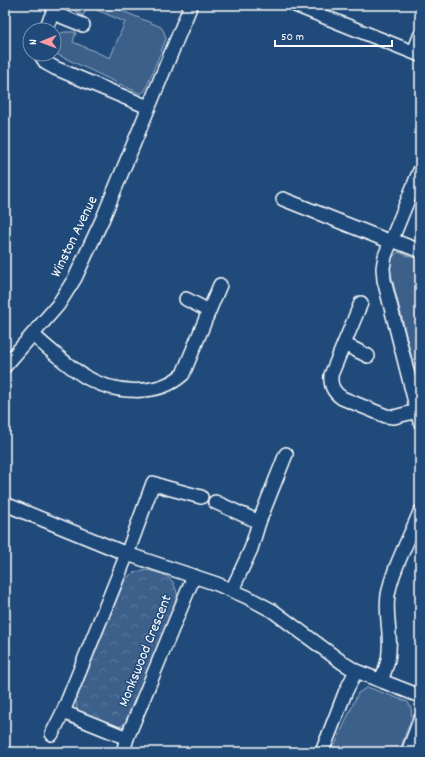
<svg xmlns="http://www.w3.org/2000/svg" width="425" height="757" viewBox="0 0 425 757" font-family="Dekko,sans-serif">
<style>
.grass{fill:#3c618b;stroke:#9eb0c5}
.forest{fill:url(#forest-crowns);stroke:#9eb0c5}
.lines{fill:none;stroke-linecap:round;stroke-linejoin:round}
.minor-casing{stroke:#fff;stroke-width:16}
.minor{stroke:#1f4a7a;stroke-width:13}
.labels{text-anchor:middle;dominant-baseline:central;stroke-width:3;stroke-linejoin:round;paint-order:stroke}
.street-label{font-size:15px;fill:#fff;stroke:#1f4a7a}
</style>
<defs>
<pattern id="forest-crowns" width="20" height="18" patternUnits="userSpaceOnUse"><rect width="20" height="18" fill="#3c618b"/><path d="M2 6a3 3 0 1 1 6 0M12 15a3 3 0 1 1 6 0" fill="none" stroke="#59799c"/></pattern>
</defs>
<rect width="100%" height="100%" fill="#1f4a7a"/>
<filter id="ink" filterUnits="userSpaceOnUse"><feTurbulence type="fractalNoise" baseFrequency=".025" numOctaves="2"/><feDisplacementMap in="SourceGraphic" scale="8" xChannelSelector="R" yChannelSelector="G"/><feConvolveMatrix kernelMatrix="1 2 1 2 8 2 1 2 1" color-interpolation-filters="sRGB"/></filter>
<g filter="url(#ink)">
<g class="grass">
<path d="M 70,5 L 108,5 L 161,27 L 164,32 L 166,39 L 145,91 L 141,94 L 54,53 L 54,36 L 64,32 L 76,32 L 73,42 L 110,58 L 125,22 L 87,6 L 83,16 L 72,9 Z"/>
<path d="M 398,252 L 420,260 L 420,391 L 390,270 L 390,260 Z"/>
<path d="M 366,688 L 370,688 L 408,702 L 411,708 L 412,717 L 399,752 L 332,752 L 358,693 Z"/>
</g>
<path class="forest" d="M 148,570 C 168,576 174,576 178,598 L 127,723 L 120,727 L 111,727 L 79,714 L 77,709 L 76,700 L 125,579 L 133,573 Z"/>
<g class="lines">
<defs>
<g id="minor">
<path d="M 295,5 L 420,55"/>
<path d="M 53,13 L 83,25"/>
<path d="M 45,30 L 56,6"/>
<path d="M 414,52 L 420,36"/>
<path d="M 40,54 L 46,63 L 55,68 L 148,107"/>
<path d="M 420,170 L 385,256 L 383,268 L 384,280 L 420,422"/>
<path d="M 283,199 L 391,242"/>
<path d="M 392,240 L 420,251"/>
<path d="M 361,303 L 331,375 C 330,385 333,392 342,398 L 386,416 L 394,417 L 417,411"/>
<path d="M 209,311 L 220,285"/>
<path d="M 33,335 C 49,349 65,364 84,376 C 112,393 157,398 183,374 L 209,311 L 186,299"/>
<path d="M 344,344 L 368,356"/>
<path d="M 5,366 L 58,305 L 75,278 L 103,218 L 191,5"/>
<path d="M 215,502 L 259,522 L 251,549 L 232,590"/>
<path d="M 5,504 L 127,554 L 217,584 L 247,597 L 273,611 L 343,663 L 356,671 L 420,696"/>
<path d="M 259,522 L 286,454"/>
<path d="M 194,576 L 127,738 L 63,712 L 127,554 L 153,483 L 164,487 L 201,497"/>
<path d="M 381,680 C 385,671 389,661 389,651 C 391,632 385,614 388,595 C 392,570 410,537 420,512"/>
<path d="M 52,734 L 63,712"/>
<path d="M 123,752 L 127,738"/>
<path d="M 322,752 L 345,693 L 356,671"/>
<path d="M 408,752 L 420,720"/>
</g>
</defs>
<use href="#minor" class="minor-casing"/>
<use href="#minor" class="minor"/>
</g>
</g>
<g class="labels">
<g class="street-label">
<text transform="translate(75 237) rotate(-64)">Winston Avenue</text>
<text transform="translate(146 651) rotate(-68)">Monkswood Crescent</text>
</g>
</g>
<rect width="425" height="757" fill="none" stroke="#1f4a7a" stroke-width="20"/>
<rect x="10" y="10" width="405" height="737" fill="none" stroke="#fff" stroke-width="1.5" filter="url(#ink)"/>
<g transform="translate(42 42) rotate(269)"><circle r="19" fill="#1f4a7a" stroke="#7992af"/>
<path d="M0-3L7 15L0 10L-7 15Z" fill="#ff9aa2"/>
<text y="-6" font-size="11" font-weight="bold" text-anchor="middle" fill="#ffffff">N</text>
</g>
<path d="M275 40v6h117v-6" fill="none" stroke="#ffffff" stroke-width="2"/>
<text x="281" y="40" font-size="12" fill="#ffffff" stroke="#1f4a7a" stroke-width="3" paint-order="stroke">50 m</text>
</svg>
